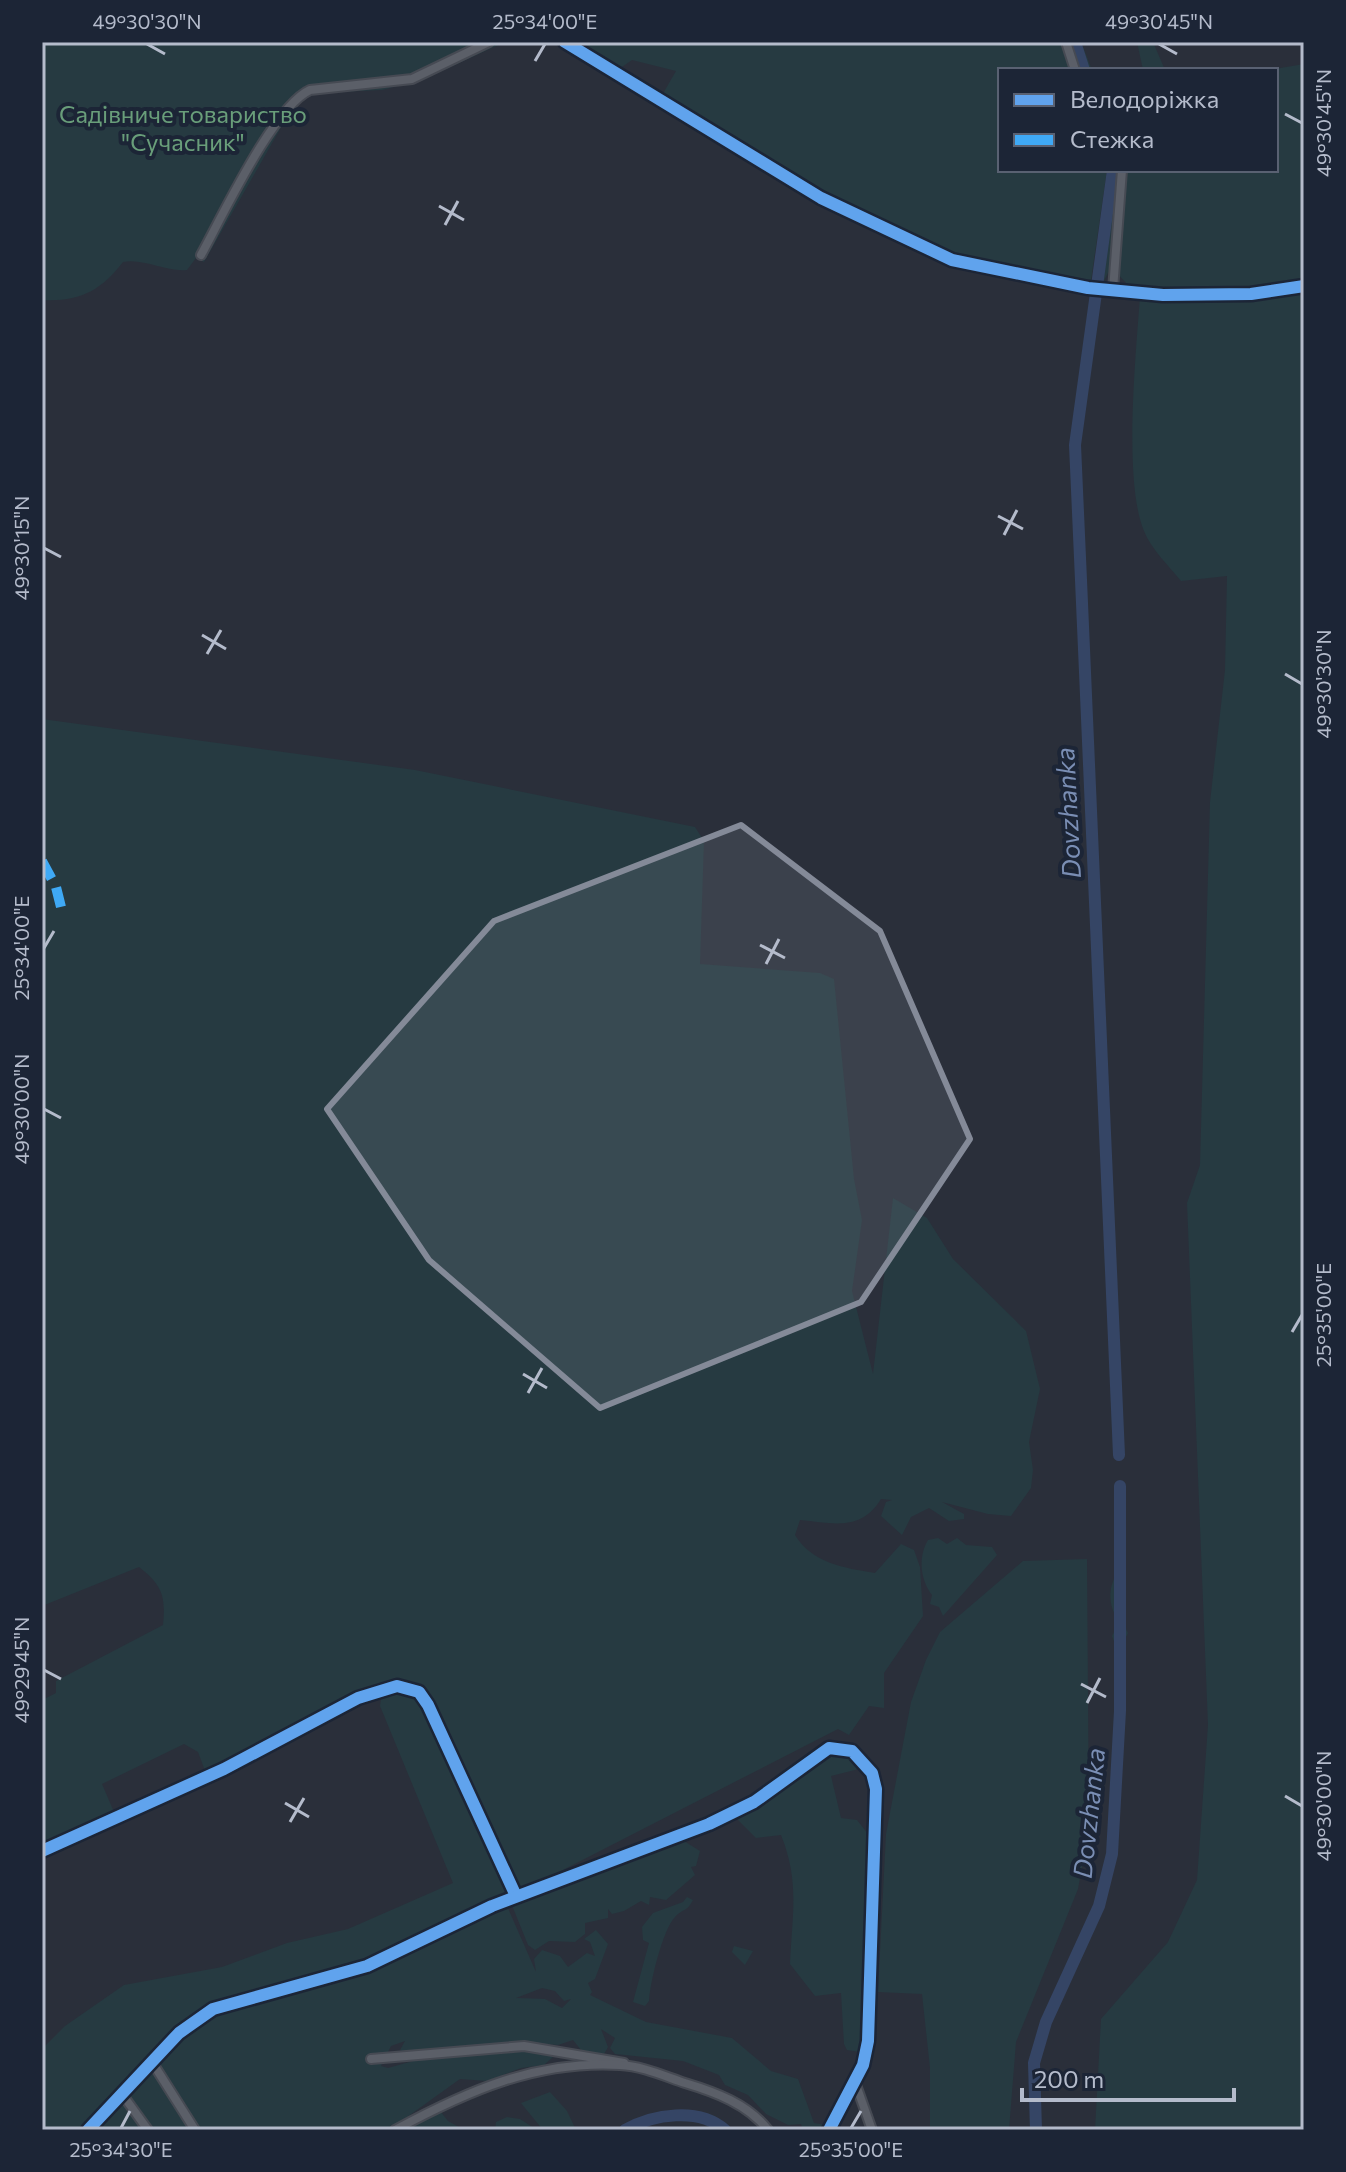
<svg xmlns="http://www.w3.org/2000/svg" width="1346" height="2172" viewBox="0 0 1346 2172" font-family="Commissioner,sans-serif">
<style>
.green{fill:#263a41;fill-rule:evenodd}
.lines{fill:none;stroke-linecap:round;stroke-linejoin:round}
.river{stroke:#354565;stroke-width:12}
.minor-casing{stroke:#464a53;stroke-width:12}
.minor{stroke:#5b5f68;stroke-width:8}
.quiet{stroke:#3fa9f5;stroke-width:10;stroke-dasharray:20 10;stroke-linecap:butt}
.cycleway-casing{stroke:#1c2536;stroke-width:17}
.cycleway{stroke:#60a3ed;stroke-width:12}
.marked{fill:#848a98;fill-opacity:0.2;stroke:#848a98;stroke-width:6;stroke-linejoin:round}
.ticks{fill:none;stroke:#b4bbcb;stroke-width:3}
.labels{text-anchor:middle;dominant-baseline:central;stroke-width:8;stroke-linejoin:round;paint-order:stroke}
.park-label{font-size:24px;fill:#699e7a;stroke:#1c2536}
.water-label{font-size:26px;font-style:italic;fill:#7a8eb4;stroke:#1c2536}
.neatline{fill:none;stroke:#b4bbcb;stroke-width:3}
.ticks-label{font-size:20px;text-anchor:middle;fill:#b4bbcb}
</style>
<rect width="100%" height="100%" fill="#2a2f3a"/>
<g class="green">
<path d="M 42,42 L 505,42 L 424,79 L 382,90 L 315,93 L 301,99 L 287,117 L 204,262 L 196,258 L 187,270 C 165,272 144,258 123,262 C 101,291 79,302 42,300 Z"/>
<path d="M 576,42 L 1061,42 L 1070,70 L 1000,70 L 1000,170 L 1107,170 L 1091,280 L 959,257 L 935,247 L 809,185 L 661,97 L 676,71 L 632,60 L 619,69 Z"/>
<path d="M 1071,42 L 1081,42 L 1092,70 L 1079,70 Z"/>
<path d="M 1137,42 L 1153,42 L 1165,70 L 1143,70 Z"/>
<path d="M 1304,64 L 1304,281 C 1246,290 1185,300 1127,284 L 1117,273 L 1119,180 L 1113,189 L 1116,200 L 1111,267 L 1103,283 L 1094,280 L 1110,170 L 1276,170 L 1276,70 L 1268,70 Z"/>
<path d="M 1304,289 L 1304,2130 L 1095,2130 L 1101,2019 L 1168,1942 L 1197,1880 L 1208,1725 L 1187,1203 L 1200,1165 L 1210,802 L 1225,670 L 1227,576 L 1181,581 C 1169,566 1151,549 1144,531 C 1123,481 1136,353 1140,296 L 1226,298 Z"/>
<path d="M 42,719 L 415,770 L 695,827 L 704,841 L 700,964 L 820,973 L 834,979 L 854,1179 L 862,1220 L 852,1291 L 873,1374 L 893,1198 L 927,1218 L 953,1259 L 1026,1331 L 1040,1389 L 1029,1442 L 1033,1470 L 1031,1488 L 1011,1516 L 988,1514 L 942,1502 L 964,1514 L 964,1519 L 949,1521 L 929,1508 L 911,1517 L 902,1535 L 881,1516 L 886,1502 L 892,1500 L 881,1499 C 861,1532 833,1523 800,1520 L 795,1535 C 812,1563 844,1568 875,1573 L 901,1544 L 914,1550 L 920,1567 L 923,1616 L 884,1673 L 884,1708 L 869,1706 L 849,1735 L 838,1729 L 520,1892 L 554,1889 L 684,1841 L 700,1851 L 696,1866 L 691,1867 L 695,1875 L 666,1900 L 650,1897 L 649,1905 L 641,1901 L 624,1911 L 612,1914 L 608,1909 L 608,1918 L 585,1923 L 585,1934 L 575,1942 L 549,1941 L 535,1950 L 528,1945 L 509,1898 L 504,1899 L 536,1972 L 534,1959 L 542,1950 L 560,1956 L 568,1967 L 587,1953 L 595,1956 L 590,1942 L 584,1939 L 596,1930 L 608,1944 L 595,1979 L 588,1983 L 592,1992 L 590,1995 L 646,2022 L 732,2038 L 771,2071 L 798,2079 L 814,2123 L 826,2125 L 828,2130 L 803,2130 L 801,2124 L 788,2125 L 766,2114 L 748,2095 L 725,2085 L 719,2075 L 683,2061 L 615,2054 L 610,2048 L 615,2038 L 601,2029 L 608,2047 L 604,2054 L 585,2055 L 573,2040 L 558,2045 L 522,2042 L 451,2050 C 480,2049 528,2038 553,2057 L 544,2065 L 521,2068 L 487,2081 L 460,2079 L 389,2130 L 42,2130 L 42,2049 L 65,2026 L 124,1985 L 222,1967 L 287,1943 L 348,1929 L 453,1883 L 380,1706 L 382,1692 L 207,1776 L 198,1752 L 184,1744 L 102,1784 L 117,1819 L 42,1855 L 42,1700 L 56,1693 L 56,1681 L 163,1625 C 166,1596 162,1585 139,1567 L 42,1606 ZM 542,1988 L 555,1991 L 564,2001 L 571,1999 L 562,2008 L 545,1999 L 516,1998 ZM 405,2041 L 400,2050 L 404,2053 L 446,2052 L 388,2068 L 381,2066 L 391,2046 Z"/>
<path d="M 938,1538 L 947,1544 L 957,1538 L 966,1545 L 992,1547 L 997,1555 L 943,1616 L 939,1607 L 930,1604 L 932,1595 C 920,1579 918,1557 928,1540 Z"/>
<path d="M 1087,1559 L 1089,1829 L 1078,1889 L 1016,2042 L 1009,2130 L 930,2130 L 930,2068 L 922,1994 L 878,1992 L 886,1834 L 911,1702 L 926,1660 L 940,1632 L 1023,1561 Z"/>
<path d="M 1117,1574 L 1125,1584 L 1122,1621 L 1128,1633 L 1122,1645 L 1125,1656 L 1121,1660 L 1112,1636 L 1119,1622 C 1109,1608 1107,1588 1117,1574 Z"/>
<path d="M 833,1753 L 850,1756 L 863,1768 L 831,1776 L 841,1818 L 857,1820 L 872,1839 L 860,2052 L 847,2050 L 844,2044 L 841,1993 L 815,1996 L 790,1964 C 792,1915 800,1882 781,1835 L 756,1838 L 737,1819 Z"/>
<path d="M 687,1897 L 693,1900 C 686,1913 683,1908 675,1917 C 663,1929 650,1982 649,2001 L 645,2006 L 633,2002 L 649,1943 L 643,1940 L 642,1927 L 653,1913 L 683,1902 Z"/>
<path d="M 734,1946 L 753,1951 L 745,1965 L 732,1952 Z"/>
<path d="M 550,2092 L 567,2111 L 576,2130 L 543,2130 L 521,2103 Z"/>
<path d="M 440,2111 L 448,2121 L 464,2130 L 412,2130 L 413,2124 Z"/>
<path d="M 507,2117 L 520,2119 L 537,2130 L 495,2130 L 496,2122 Z"/>
</g>
<g class="lines">
<g class="river">
<path d="M 1075,42 L 1084,70"/>
<path d="M 1113,170 L 1075,445 L 1081,580 L 1119,1455"/>
<path d="M 625,2130 C 653,2114 699,2107 725,2130"/>
<path d="M 1036,2130 L 1034,2063 L 1046,2022 L 1099,1906 L 1112,1854 L 1120,1711 L 1120,1486"/>
</g>
<defs>
<g id="minor">
<path d="M 565,42 L 821,198 L 952,260 L 1088,288 L 1163,295 L 1251,294 L 1304,286"/>
<path d="M 1066,42 L 1075,70"/>
<path d="M 201,255 C 222,217 274,106 310,90 L 412,79 L 489,42"/>
<path d="M 1113,290 L 1122,170"/>
<path d="M 42,1851 L 224,1769 L 358,1698 L 397,1686 L 419,1692 L 428,1705 L 516,1896"/>
<path d="M 371,2059 L 524,2046 L 624,2063"/>
<path d="M 152,2062 L 195,2130"/>
<path d="M 855,2082 L 872,2130"/>
<path d="M 122,2094 L 148,2130"/>
<path d="M 88,2130 L 179,2033 L 213,2009 L 367,1966 L 492,1906 L 709,1824 L 754,1802 L 829,1748 L 852,1751 L 872,1773 L 876,1789 L 868,2041 L 863,2065 L 829,2130"/>
<path d="M 395,2130 C 467,2091 537,2060 620,2065 C 642,2066 664,2076 685,2083 C 715,2092 748,2104 768,2130"/>
</g>
</defs>
<use href="#minor" class="minor-casing"/>
<use href="#minor" class="minor"/>
<path class="quiet" d="M 42,861 L 56,887 L 61,907"/>
<defs>
<g id="cycleway">
<path d="M 565,42 L 821,198 L 952,260 L 1088,288 L 1163,295 L 1251,294 L 1304,286"/>
<path d="M 42,1851 L 224,1769 L 358,1698 L 397,1686 L 419,1692 L 428,1705 L 516,1896"/>
<path d="M 88,2130 L 179,2033 L 213,2009 L 367,1966 L 492,1906 L 709,1824 L 754,1802 L 829,1748 L 852,1751 L 872,1773 L 876,1789 L 868,2041 L 863,2065 L 829,2130"/>
</g>
</defs>
<use href="#cycleway" class="cycleway-casing"/>
<use href="#cycleway" class="cycleway"/>
</g>
<path class="marked" d="M 741,825 L 880,931 L 970,1139 L 861,1302 L 600,1408 L 429,1260 L 327,1109 L 494,921 Z"/>
<path class="ticks" d="M 147,44 L 165,54M 1159,44 L 1177,54M 535,61 L 545,44M 1285,114 L 1302,123M 439,206 L 464,220M 445,225 L 458,201M 998,516 L 1023,529M 1004,535 L 1017,510M 44,548 L 61,557M 202,635 L 226,649M 207,654 L 221,630M 1285,674 L 1302,684M 760,945 L 785,958M 44,948 L 54,931M 766,964 L 779,939M 44,1109 L 61,1118M 1292,1332 L 1302,1315M 523,1374 L 547,1388M 528,1393 L 542,1368M 44,1670 L 61,1679M 1081,1684 L 1106,1697M 1087,1703 L 1100,1678M 1285,1796 L 1302,1806M 285,1803 L 309,1817M 290,1822 L 304,1798M 121,2128 L 130,2111M 851,2128 L 861,2111"/>
<g class="labels">
<g class="park-label">
<text x="183" y="113">Садівниче товариство<tspan x="183" dy="28">"Сучасник"</tspan></text>
</g>
<g class="water-label">
<text transform="translate(1067 813) rotate(-93)">Dovzhanka</text>
<text transform="translate(1088 1813) rotate(-84)">Dovzhanka</text>
</g>
</g>
<rect width="1346" height="2172" fill="none" stroke="#1c2536" stroke-width="88"/>
<rect x="998" y="68" width="280" height="104" fill="#1c2536" stroke="#596172" stroke-width="2"/>
<rect x="1014" y="94" width="40" height="12" fill="#60a3ed" stroke="#596172" stroke-width="2"/>
<text x="1070" y="108" font-size="24" fill="#b4bbcb">Велодоріжка</text>
<rect x="1014" y="134" width="40" height="12" fill="#3fa9f5" stroke="#596172" stroke-width="2"/>
<text x="1070" y="148" font-size="24" fill="#b4bbcb">Стежка</text>
<path d="M1022 2088v12h212v-12" fill="none" stroke="#b4bbcb" stroke-width="4"/>
<text x="1034" y="2088" font-size="24" fill="#b4bbcb" stroke="#1c2536" stroke-width="6" paint-order="stroke">200 m</text>
<rect x="44" y="44" width="1258" height="2084" class="neatline"/>
<g class="ticks-label">
<text x="147" y="29">49°30'30"N</text>
<text x="545" y="29">25°34'00"E</text>
<text x="1159" y="29">49°30'45"N</text>
<text transform="translate(1324 123) rotate(-90)" y="7">49°30'45"N</text>
<text transform="translate(22 548) rotate(-90)" y="7">49°30'15"N</text>
<text transform="translate(1324 684) rotate(-90)" y="7">49°30'30"N</text>
<text transform="translate(22 948) rotate(-90)" y="7">25°34'00"E</text>
<text transform="translate(22 1109) rotate(-90)" y="7">49°30'00"N</text>
<text transform="translate(1324 1315) rotate(-90)" y="7">25°35'00"E</text>
<text transform="translate(22 1670) rotate(-90)" y="7">49°29'45"N</text>
<text transform="translate(1324 1806) rotate(-90)" y="7">49°30'00"N</text>
<text x="121" y="2157">25°34'30"E</text>
<text x="851" y="2157">25°35'00"E</text>
</g>
</svg>
